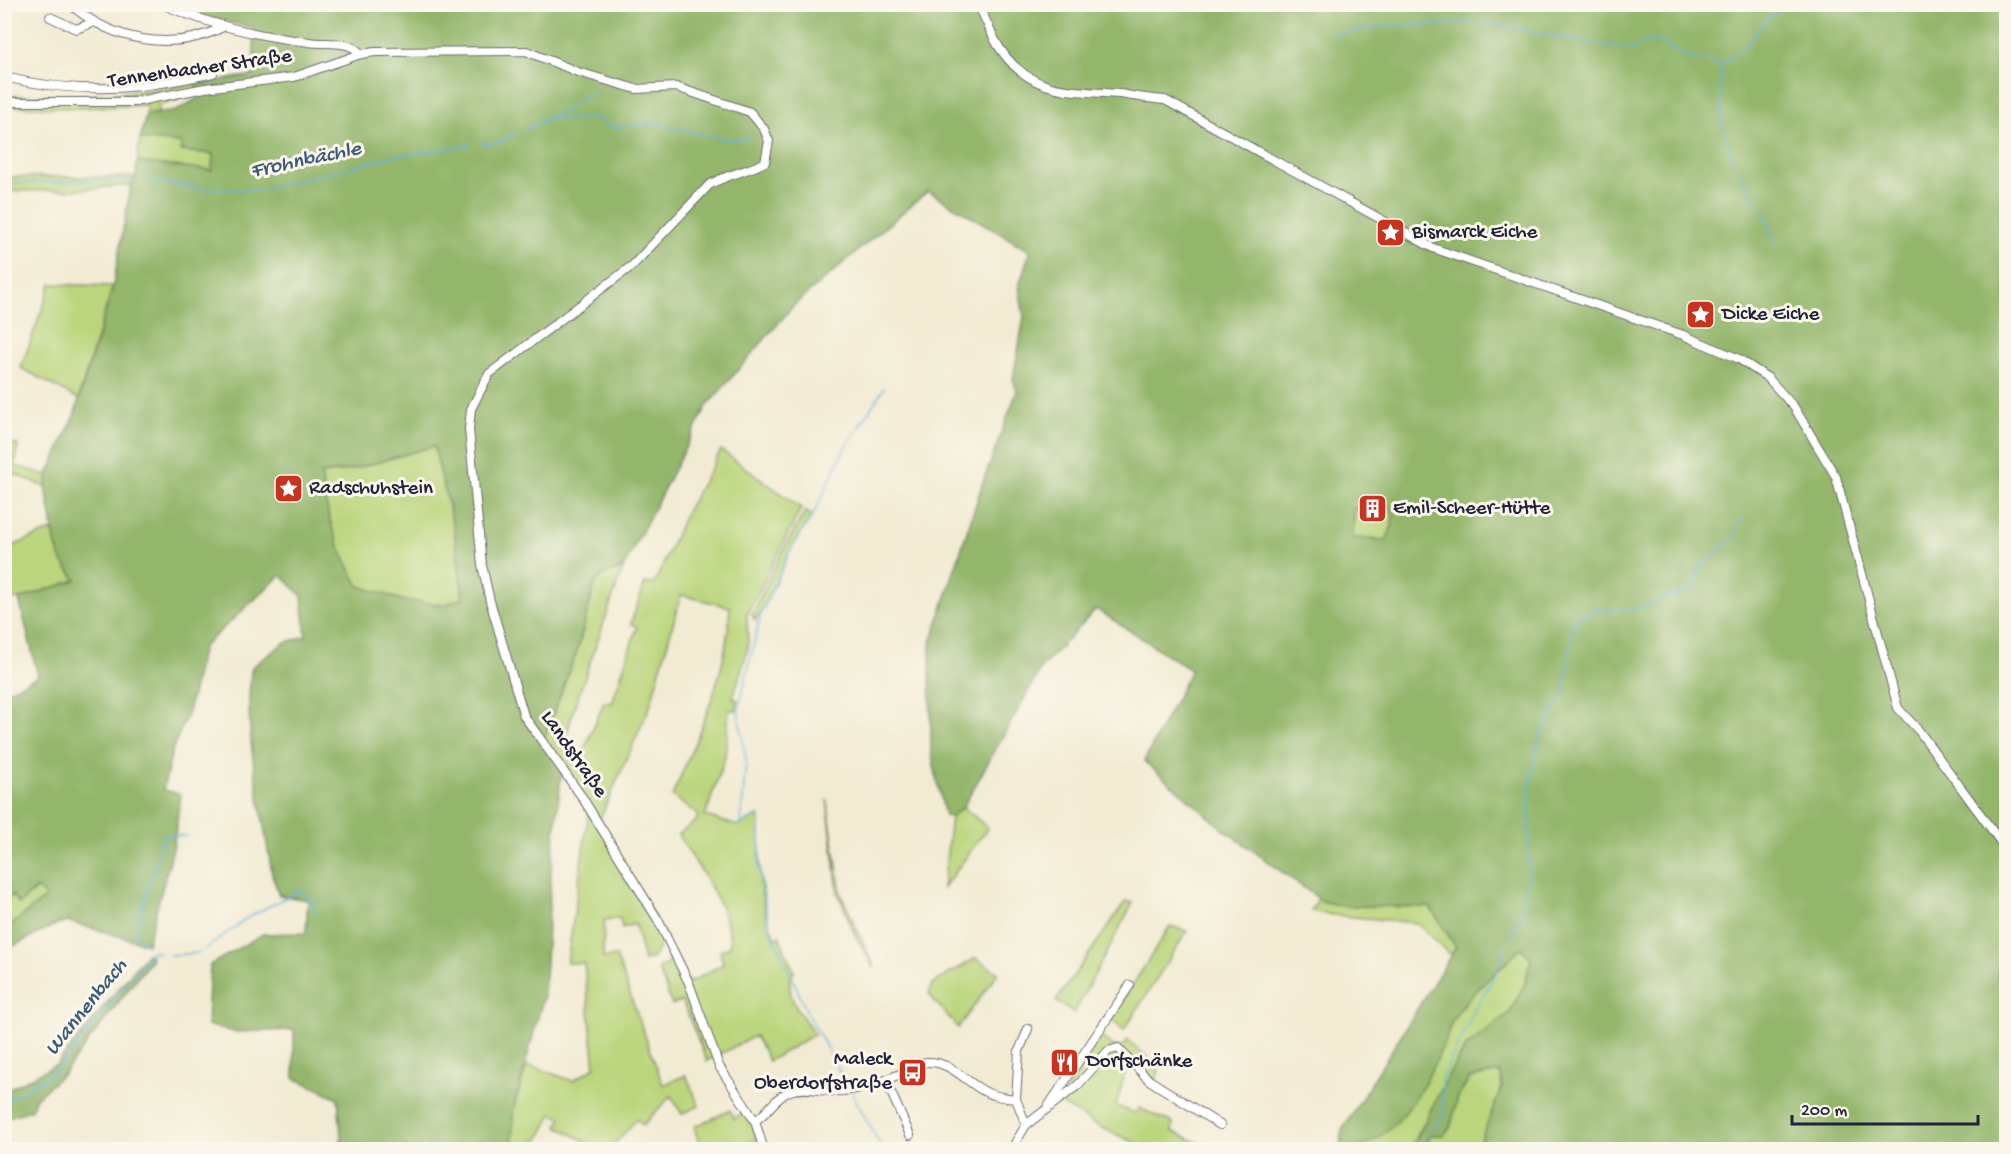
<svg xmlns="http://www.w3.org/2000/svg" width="2011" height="1154" viewBox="0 0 2011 1154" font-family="'Gochi Hand',sans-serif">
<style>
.green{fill:#bad57b;stroke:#6e7c5b;stroke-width:1.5}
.forest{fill:#93b66b;stroke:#5a6c53;stroke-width:1.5;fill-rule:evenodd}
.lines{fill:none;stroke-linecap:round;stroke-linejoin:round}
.stream{stroke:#62b1dc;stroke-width:1.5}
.minor-casing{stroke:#6b6870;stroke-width:10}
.minor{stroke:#fff;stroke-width:8}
.labels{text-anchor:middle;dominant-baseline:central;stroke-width:6;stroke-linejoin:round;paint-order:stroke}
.street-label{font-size:21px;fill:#22223b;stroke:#fbf7ec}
.poi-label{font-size:21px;fill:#22223b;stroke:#fbf7ec;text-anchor:start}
.water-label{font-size:22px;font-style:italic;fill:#3c5b7b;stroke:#fbf7ec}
</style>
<rect width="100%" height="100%" fill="#fbf7ec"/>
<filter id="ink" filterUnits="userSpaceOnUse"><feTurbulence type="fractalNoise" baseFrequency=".0167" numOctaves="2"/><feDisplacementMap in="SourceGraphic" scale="12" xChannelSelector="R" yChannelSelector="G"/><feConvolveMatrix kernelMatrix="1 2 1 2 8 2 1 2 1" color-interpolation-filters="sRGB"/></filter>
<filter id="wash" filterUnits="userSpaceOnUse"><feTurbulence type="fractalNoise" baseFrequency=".008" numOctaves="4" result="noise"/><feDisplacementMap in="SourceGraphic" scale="24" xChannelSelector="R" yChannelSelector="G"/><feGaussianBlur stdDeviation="1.35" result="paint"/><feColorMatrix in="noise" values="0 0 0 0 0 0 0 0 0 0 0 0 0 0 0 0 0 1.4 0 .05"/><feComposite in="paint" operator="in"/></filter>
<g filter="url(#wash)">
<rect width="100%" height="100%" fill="#f2ebd3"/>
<g class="green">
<path d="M 196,84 L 198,93 L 158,106 L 159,113 L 146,115 L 147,105 L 77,108 L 5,106 L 5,96 L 105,95 Z"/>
<path d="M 140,139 L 181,143 L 181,151 L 213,154 L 212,171 L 137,162 Z"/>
<path d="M 4,177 L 136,177 L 131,185 L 72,190 L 5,191 Z"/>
<path d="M 51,284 L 113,286 L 78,399 L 21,368 Z"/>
<path d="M 5,442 L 18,445 L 15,466 L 48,475 L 46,487 L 5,470 Z"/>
<path d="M 434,446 L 454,528 L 463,598 L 444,605 L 402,600 L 359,586 C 336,546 327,519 321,474 L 350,470 Z"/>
<path d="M 721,450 L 801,508 L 747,615 L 748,648 L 733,698 L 738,700 L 736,710 L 729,710 L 725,757 L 705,816 L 738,826 L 758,816 L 760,818 C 761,857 755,902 776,938 L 779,936 L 794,972 C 780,992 804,1019 815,1034 L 769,1061 L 755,1036 L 707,1061 L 682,1001 L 672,1005 L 658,968 L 667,965 L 669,958 L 675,954 L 689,983 L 723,964 L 720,951 L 730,947 C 732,912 696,864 678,835 L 697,820 L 697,814 L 672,796 C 699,733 727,678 730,607 L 681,595 L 650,706 L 598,823 L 667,938 L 661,944 L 653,958 L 644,961 L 635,924 L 622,928 L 620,918 L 604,920 L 603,958 L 616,956 L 663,1085 L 686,1075 L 699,1106 L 682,1114 L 671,1096 L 643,1125 L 637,1119 L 610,1149 L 587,1149 L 590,1144 L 557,1126 L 562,1118 L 552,1114 L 538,1141 L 533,1140 L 529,1149 L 512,1150 L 513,1110 L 527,1065 L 573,1081 L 595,1067 L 584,963 L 567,963 L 589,809 L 543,741 L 578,648 L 595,583 L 603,575 L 623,568 L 573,711 L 564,746 L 574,763 L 578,764 L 604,702 L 612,703 L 637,627 L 631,623 L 645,583 L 654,584 L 687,510 Z"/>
<path d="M 1384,504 L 1391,507 C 1395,519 1392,529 1386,540 L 1353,538 L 1354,508 L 1376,509 Z"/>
<path d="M 805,511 L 812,516 L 793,545 L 761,613 L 755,620 L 752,615 L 780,556 Z"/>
<path d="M 52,530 L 62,561 L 76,580 L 19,599 L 5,600 L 5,549 Z"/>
<path d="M 827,799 L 841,894 L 875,969 L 856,937 L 838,893 Z"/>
<path d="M 963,807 L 988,828 L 943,888 L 951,817 Z"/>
<path d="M 38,888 L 46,897 L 5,930 L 5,901 L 12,895 L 19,904 Z"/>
<path d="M 1318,899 L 1322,901 L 1430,907 L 1457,947 L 1451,956 L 1417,923 L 1332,915 L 1311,911 Z"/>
<path d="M 1126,901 L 1133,903 L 1074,1013 L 1056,1001 Z"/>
<path d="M 1170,926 L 1187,931 L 1124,1030 L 1111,1019 Z"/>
<path d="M 1521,948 L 1531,958 L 1525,983 L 1510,1012 L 1466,1047 L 1450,1072 L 1411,1149 L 1345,1150 C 1397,1141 1421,1090 1442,1047 C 1447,1038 1449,1026 1454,1018 C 1471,992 1500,970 1521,948 Z"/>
<path d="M 976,958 L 998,973 L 958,1028 L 929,994 L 932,984 Z"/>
<path d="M 1099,1035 L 1113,1046 L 1122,1048 L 1128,1040 L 1159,1068 L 1156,1081 L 1145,1073 L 1133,1058 L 1127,1066 L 1116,1106 L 1136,1113 L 1139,1108 L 1173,1123 L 1172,1131 L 1213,1149 L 1149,1149 L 1098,1126 L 1061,1104 L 1071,1096 L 1067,1090 Z"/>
<path d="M 1500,1072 L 1502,1087 L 1477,1149 L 1423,1150 L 1431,1135 L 1450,1128 L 1458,1097 L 1470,1078 Z"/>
<path d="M 730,1110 L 734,1119 L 745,1111 L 758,1140 L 735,1149 L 701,1149 L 694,1127 Z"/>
</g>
<g class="forest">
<path d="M 158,5 L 2006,5 L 2006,1149 L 1477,1149 L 1502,1087 L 1500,1072 L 1470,1078 L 1458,1097 L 1450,1128 L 1443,1135 L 1431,1135 L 1423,1149 L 1411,1149 L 1450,1072 L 1466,1047 L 1510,1012 L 1525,983 L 1531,958 L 1521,948 C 1500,970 1470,992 1454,1018 C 1449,1026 1447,1036 1444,1044 C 1425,1086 1394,1150 1340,1149 L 1342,1130 L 1456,947 L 1430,907 L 1341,906 L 1322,901 L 1223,829 L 1144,761 L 1191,670 L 1096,609 L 1042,667 L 963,807 L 951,817 L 945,816 L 931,752 L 930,646 L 982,485 L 1017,391 L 1013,379 L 1024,317 L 1019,286 L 1030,251 L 928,191 L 794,305 L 707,406 L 623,568 L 603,575 L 595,583 L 578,648 L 543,741 L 562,767 L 551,872 L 544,995 L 513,1110 L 512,1149 L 342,1149 L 338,1098 L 294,1078 L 294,1030 L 234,1032 L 207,1025 L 210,965 L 263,934 L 306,933 L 308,900 L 279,895 L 272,874 C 263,813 241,726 252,667 L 284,643 L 306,636 L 302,596 L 281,575 L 203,647 L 188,712 L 172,751 L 163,790 L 181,794 L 173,849 L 147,944 L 70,922 L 59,923 L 7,949 L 5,930 L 46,897 L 37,888 L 19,904 L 12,895 L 5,901 L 5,692 L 38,676 L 19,599 L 76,580 L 62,561 L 56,546 L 46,487 L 48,475 L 74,416 L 113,286 L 131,185 L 136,177 L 137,162 L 212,170 L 213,154 L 181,151 L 181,143 L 140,139 L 146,115 L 176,111 L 198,98 L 196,84 L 254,75 L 254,28 ZM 434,446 L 454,528 L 463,598 L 444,605 L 402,600 L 359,586 C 336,546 327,519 321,474 L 350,470 ZM 1384,504 L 1391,507 C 1395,519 1392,529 1386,540 L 1353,538 L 1354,509 L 1376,509 Z"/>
<path d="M 147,954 L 151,956 L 151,960 L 64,1073 L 35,1099 L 31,1110 L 5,1118 L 5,1091 L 57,1064 Z"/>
</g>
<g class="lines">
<g class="stream">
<path d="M 1483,22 C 1517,27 1550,36 1584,42 C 1601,46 1616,45 1634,49 C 1659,28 1667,52 1690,58 C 1700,60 1711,63 1722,64 L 1745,46 L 1769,17 L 1788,4"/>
<path d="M 1331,34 L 1379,27 L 1472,22"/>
<path d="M 1722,65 C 1718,96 1721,132 1734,161"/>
<path d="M 547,118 L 562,112 L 597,88"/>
<path d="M 526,129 L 545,119 L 595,118 L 613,128 L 648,123 L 731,140 L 749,138"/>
<path d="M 483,144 L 497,143 L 516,133"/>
<path d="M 1739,172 L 1767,220 L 1777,245"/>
<path d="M 148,181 L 207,189 L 261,190 L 394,156 L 470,145"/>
<path d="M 4,183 L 137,180"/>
<path d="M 1510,936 L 1521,917 L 1529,875 L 1529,790 L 1539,738 L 1564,692 L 1574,622 L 1597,608 L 1612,611 L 1641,608 L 1662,599 L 1695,589 L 1699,567 L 1734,538 L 1742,517"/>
<path d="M 147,944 L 134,936 L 164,835 L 188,836"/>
<path d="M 206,949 L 247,918 L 300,890 L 312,902 L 315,914"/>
<path d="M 170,955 L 200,953"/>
<path d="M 848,1087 L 807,1012 L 769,925 L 759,868 L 760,818 L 758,816 L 741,824 L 746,760 L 738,711 L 761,613 L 793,545 L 814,513 L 845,448 L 884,388"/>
<path d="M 852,1093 L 883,1150"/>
<path d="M 4,1102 L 56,1071 L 152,951 L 159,953"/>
<path d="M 1419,1150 L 1443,1116 L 1442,1078 L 1477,1005 L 1494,978 L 1506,947"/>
</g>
</g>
</g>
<g filter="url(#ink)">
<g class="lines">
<defs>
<g id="minor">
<path d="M 70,4 C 112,41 172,53 223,27"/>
<path d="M 162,4 C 209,25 258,36 309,42 C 327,45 348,39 361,54"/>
<path d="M 978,4 C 986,19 991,36 1001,50 C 1032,95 1071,90 1119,94 C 1134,96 1149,99 1165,100 L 1433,248 L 1683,335 L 1739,359 L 1768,378 L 1794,407 L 1836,477 L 1898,708 L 1919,731 L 2006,849"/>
<path d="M 50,17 L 76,29 L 92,23"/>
<path d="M 4,77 C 80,95 138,90 213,73"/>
<path d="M 4,102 L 134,102 L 205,88 L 294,77 L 361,54 L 375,52 L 526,51 L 578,72 L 636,89 L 676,87 L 750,112 L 764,129 L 769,141 L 765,162 C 747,172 727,174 709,185 L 633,265 L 489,374 L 471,409 L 469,429 L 482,565 L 490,601 L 524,716 L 582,797 L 658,920 L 689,983 L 719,1066 L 755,1121 L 764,1150"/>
<path d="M 4,948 L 6,947"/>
<path d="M 2006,971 L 2006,977"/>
<path d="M 886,1081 L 910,1135"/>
<path d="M 1016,1099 L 1019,1051 L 1028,1029"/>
<path d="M 1049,1105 L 1130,985"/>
<path d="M 755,1121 C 769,1112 775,1097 790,1091 C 805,1085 826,1093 842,1091 C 873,1088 898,1075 926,1062 C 951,1060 967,1084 988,1093 C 997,1097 1006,1098 1016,1099 L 1026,1125 L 1011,1150"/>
<path d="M 1026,1125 L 1078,1085 L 1108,1051 L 1118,1048 L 1149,1080 L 1220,1125"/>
</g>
</defs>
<use href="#minor" class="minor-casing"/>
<use href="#minor" class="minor"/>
</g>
</g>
<defs>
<symbol id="sight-square" viewBox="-11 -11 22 22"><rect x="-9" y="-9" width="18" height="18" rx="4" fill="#c8321e" stroke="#fbf7ec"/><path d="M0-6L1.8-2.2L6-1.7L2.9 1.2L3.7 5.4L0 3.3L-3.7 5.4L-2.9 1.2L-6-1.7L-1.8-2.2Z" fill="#fff"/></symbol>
<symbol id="building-square" viewBox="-11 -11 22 22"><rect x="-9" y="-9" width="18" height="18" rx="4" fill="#c8321e" stroke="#fbf7ec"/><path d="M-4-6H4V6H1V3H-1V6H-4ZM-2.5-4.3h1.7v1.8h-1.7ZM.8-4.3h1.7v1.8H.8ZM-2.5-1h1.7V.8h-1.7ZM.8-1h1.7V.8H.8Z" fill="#fff"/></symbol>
<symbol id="restaurant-square" viewBox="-11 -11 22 22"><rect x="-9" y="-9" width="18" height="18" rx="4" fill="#c8321e" stroke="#fbf7ec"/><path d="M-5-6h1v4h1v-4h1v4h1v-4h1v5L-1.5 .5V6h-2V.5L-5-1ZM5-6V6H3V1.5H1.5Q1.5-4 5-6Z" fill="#fff"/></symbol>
<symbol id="bus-square" viewBox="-11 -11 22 22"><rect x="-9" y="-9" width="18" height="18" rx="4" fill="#c8321e" stroke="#fbf7ec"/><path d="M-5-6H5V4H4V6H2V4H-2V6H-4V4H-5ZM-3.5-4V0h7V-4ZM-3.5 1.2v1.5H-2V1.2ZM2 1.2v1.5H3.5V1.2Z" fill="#fff"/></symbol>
</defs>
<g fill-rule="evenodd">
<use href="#sight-square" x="1374" y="216" width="33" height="33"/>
<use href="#sight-square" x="1684" y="298" width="33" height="33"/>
<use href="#sight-square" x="272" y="472" width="33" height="33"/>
<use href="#building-square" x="1356" y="492" width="33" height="33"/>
<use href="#restaurant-square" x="1048" y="1046" width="33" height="33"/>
<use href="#bus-square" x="896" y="1056" width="33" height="33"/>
</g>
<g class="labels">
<g class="street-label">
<text transform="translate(200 70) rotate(-8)">Tennenbacher Straße</text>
<text transform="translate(573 755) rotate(55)">Landstraße</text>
</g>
<g class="poi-label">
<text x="1412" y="233">Bismarck Eiche</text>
<text x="1722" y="315">Dicke Eiche</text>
<text x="309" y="489">Radschuhstein</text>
<text x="1393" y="509">Emil-Scheer-Hütte</text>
<text x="892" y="1060" text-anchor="end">Maleck<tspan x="892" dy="24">Oberdorfstraße</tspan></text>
<text x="1086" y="1062">Dorfschänke</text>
</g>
<g class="water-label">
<text transform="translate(306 161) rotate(-12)">Frohnbächle</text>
<text transform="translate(87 1008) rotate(-51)">Wannenbach</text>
</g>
</g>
<rect width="2011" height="1154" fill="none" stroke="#fbf7ec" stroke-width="24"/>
<path d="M1792 1115v9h186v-9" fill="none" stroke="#22223b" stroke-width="3"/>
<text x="1801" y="1115" font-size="18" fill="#22223b" stroke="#fbf7ec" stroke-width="4.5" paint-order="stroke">200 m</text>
</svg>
